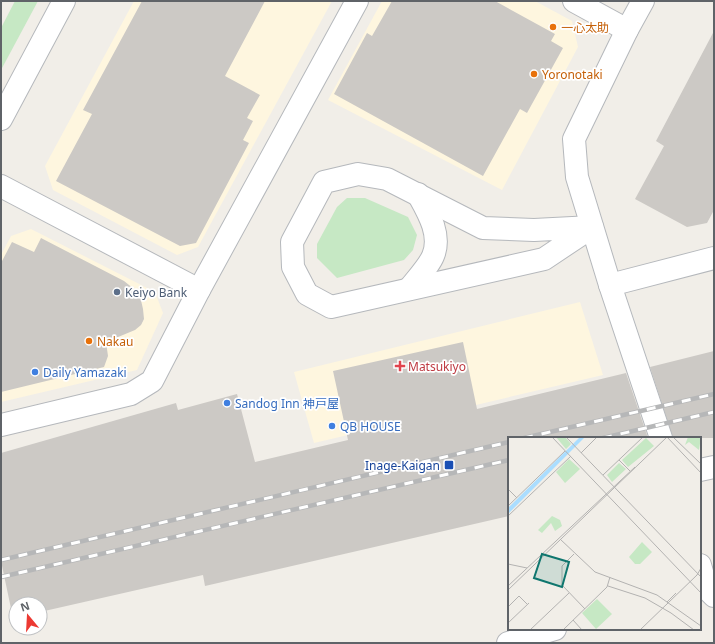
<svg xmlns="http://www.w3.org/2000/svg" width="715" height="644" viewBox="0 0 715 644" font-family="'Noto Sans','Noto Sans JP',sans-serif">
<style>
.commercial{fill:#fef6df}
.green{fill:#c6e8c4}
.building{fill:#ccc9c5}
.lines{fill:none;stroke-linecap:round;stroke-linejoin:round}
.minor-casing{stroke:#b5b8bc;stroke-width:24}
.minor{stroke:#fff;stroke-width:22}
.rail-casing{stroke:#b6b7b8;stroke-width:4.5}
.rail{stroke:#fff;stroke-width:3;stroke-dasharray:9;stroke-linecap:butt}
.food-dot{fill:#e8710a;stroke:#fff;stroke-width:1.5}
.service-dot{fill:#5c6f8a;stroke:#fff;stroke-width:1.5}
.health-dot{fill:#e0444e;stroke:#fff;stroke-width:1.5}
.shop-dot{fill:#3f7fe0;stroke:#fff;stroke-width:1.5}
.transit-dot{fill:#1a4fb4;stroke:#fff;stroke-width:1.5}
.labels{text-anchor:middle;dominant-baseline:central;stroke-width:3.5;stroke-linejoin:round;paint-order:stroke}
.food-label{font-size:12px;fill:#c56008;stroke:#fff;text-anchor:start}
.service-label{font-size:12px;fill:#4e5e75;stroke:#fff;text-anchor:start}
.health-label{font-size:12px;fill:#be3a42;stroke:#fff;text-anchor:start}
.shop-label{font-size:12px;fill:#366cbe;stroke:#fff;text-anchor:start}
.transit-label{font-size:12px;fill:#164399;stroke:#fff;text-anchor:end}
.inset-road{fill:none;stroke:#b3b2b1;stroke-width:1}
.view{fill:#0f766e;fill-opacity:0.15;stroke:#0f766e;stroke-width:2}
.inset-edge{fill:none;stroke:#5f6368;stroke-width:2}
</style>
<rect width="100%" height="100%" fill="#f1eee8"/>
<g class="commercial">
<path d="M 134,1 L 332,1 L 198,247 L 177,255 L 53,190 L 45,166 Z"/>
<path d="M 382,1 L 535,1 L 572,21 L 578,47 L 502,190 L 328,100 Z"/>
<path d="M 31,229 L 155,292 L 163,313 L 137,370 L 1,402 L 1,255 L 11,236 Z"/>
<path d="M 580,302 L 603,375 L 314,443 L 294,372 Z"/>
</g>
<g class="green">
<path d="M 15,1 L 38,1 L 1,70 L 1,28 Z"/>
<path d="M 347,198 L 365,198 L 408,217 L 417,235 L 413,250 L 404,260 L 337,278 L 317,258 L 317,244 L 337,207 Z"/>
</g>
<g class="building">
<path d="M 142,1 L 265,1 L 225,76 L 260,95 L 247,118 L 253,121 L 243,140 L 249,143 L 196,243 L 180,246 L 56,181 L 92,114 L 83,110 Z"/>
<path d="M 392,1 L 495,1 L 555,34 L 551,41 L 563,48 L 527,113 L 520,109 L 483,176 L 334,94 L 367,33 L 372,36 Z"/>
<path d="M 714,31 L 714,210 L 707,223 L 687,227 L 635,199 L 664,146 L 656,141 Z"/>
<path d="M 41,238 L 124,281 L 134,289 L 140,296 L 143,309 L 144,319 L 141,325 L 135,330 L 106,342 L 108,356 L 104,367 L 1,392 L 1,263 L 12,242 L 34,252 Z"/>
<path d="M 463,342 L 477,409 L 626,373 L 648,438 L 509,438 L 509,516 L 205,586 L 203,575 L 40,612 L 40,604 L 16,604 L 16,617 L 13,618 L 1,561 L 1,453 L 176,403 L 178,410 L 237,394 L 255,462 L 348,440 L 333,371 Z"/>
<path d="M 714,351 L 714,438 L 673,438 L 650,367 Z"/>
</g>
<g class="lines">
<defs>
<g id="minor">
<path d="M 574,1 L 627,30"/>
<path d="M 643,1 L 627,30 L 574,139 L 577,177 L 610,285 L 661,438"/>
<path d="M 1,119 L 64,1"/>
<path d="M 358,174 L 387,179 L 483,228 L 534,230 L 592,227 L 544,259 L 331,307 L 307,294 L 293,267 L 292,242 L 324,182 Z"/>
<path d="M 1,186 L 199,290"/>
<path d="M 610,285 L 714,258"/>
<path d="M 409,289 C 416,280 429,266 433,256 C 442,235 428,212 418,194"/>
<path d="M 1,425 L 131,394 L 152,381 L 199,290 L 357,1"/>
<path d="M 700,470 L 714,467"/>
<path d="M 700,565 L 707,589 L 714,596"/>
<path d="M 508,643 L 555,629"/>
</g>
</defs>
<use href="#minor" class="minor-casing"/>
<use href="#minor" class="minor"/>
<defs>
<g id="rail">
<path d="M 524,438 L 714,394"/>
<path d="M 603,438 L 714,412"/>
<path d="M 1,560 L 509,442"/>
<path d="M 1,577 L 509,460"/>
</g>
</defs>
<use href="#rail" class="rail-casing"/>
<use href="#rail" class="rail"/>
</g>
<g class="food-dot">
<circle cx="553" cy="27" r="4"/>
<circle cx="534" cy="74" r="4"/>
<circle cx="89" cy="341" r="4"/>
</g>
<circle class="service-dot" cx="117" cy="292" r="4"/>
<path class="health-dot" d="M398 360h4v4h4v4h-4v4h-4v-4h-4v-4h4z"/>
<g class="shop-dot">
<circle cx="35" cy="372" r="4"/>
<circle cx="227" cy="403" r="4"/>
<circle cx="332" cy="426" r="4"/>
</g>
<rect class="transit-dot" x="444" y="460" width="10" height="10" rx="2"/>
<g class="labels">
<g class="food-label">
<text x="561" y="27">一心太助</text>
<text x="542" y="74">Yoronotaki</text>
<text x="97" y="341">Nakau</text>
</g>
<g class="service-label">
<text x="125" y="292">Keiyo Bank</text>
</g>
<g class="health-label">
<text x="408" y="366">Matsukiyo</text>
</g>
<g class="shop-label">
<text x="43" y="372">Daily Yamazaki</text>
<text x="235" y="403">Sandog Inn 神戸屋</text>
<text x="340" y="426">QB HOUSE</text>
</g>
<g class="transit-label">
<text x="440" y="465">Inage-Kaigan</text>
</g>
</g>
<g transform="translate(508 437)">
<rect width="193" height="193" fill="#f1eee8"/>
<path d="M 48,0 L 57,0 L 63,7 L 58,12 ZM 180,0 L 193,0 L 191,13 L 181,5 L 177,8 ZM 138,1 L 146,9 L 120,30 L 114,23 ZM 61,22 L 72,32 L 57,46 L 48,35 ZM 111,26 L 118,32 L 104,45 L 99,38 ZM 44,79 L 52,83 L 54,89 L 47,94 L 43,86 L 34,96 L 30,93 ZM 134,105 L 144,115 L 132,127 L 127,127 L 121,120 ZM 89,162 L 104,177 L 88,192 L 74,176 Z" fill="#c6e8c4"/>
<path d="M 72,0 L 77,0 L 0,77 L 0,71 Z" fill="#adf"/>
<path class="inset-road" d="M 44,0 L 193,156M 58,0 L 193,140M 159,0 L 193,36M 165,0 L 193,27M 73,16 L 89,0M 111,23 L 122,34M 95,38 L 135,0M 0,52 L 9,61M 0,69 L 57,14M 0,79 L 63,19M 52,102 L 87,135 L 149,158 L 193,189M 66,117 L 54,129 L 54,148 L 77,172M 0,127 L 19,131M 0,149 L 127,30M 100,149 L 137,161 L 163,176 L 186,193M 0,153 L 159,0M 159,165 L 168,156M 0,170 L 11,159 L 19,167M 65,183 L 74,193M 0,186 L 21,166M 22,193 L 61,156M 55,193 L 99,150 L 102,140M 132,193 L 189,138 L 193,131"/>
<path class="view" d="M 34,117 L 61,125 L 54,150 L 26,141 Z"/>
<rect width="193" height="193" class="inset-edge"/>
</g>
<rect width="715" height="644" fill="none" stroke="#5f6368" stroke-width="4"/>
<g transform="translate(28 616) rotate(342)"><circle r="19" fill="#ffffff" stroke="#bfc1c3"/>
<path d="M0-3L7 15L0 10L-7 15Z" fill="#ec3932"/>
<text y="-6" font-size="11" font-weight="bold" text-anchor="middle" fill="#5f6368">N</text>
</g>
</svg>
